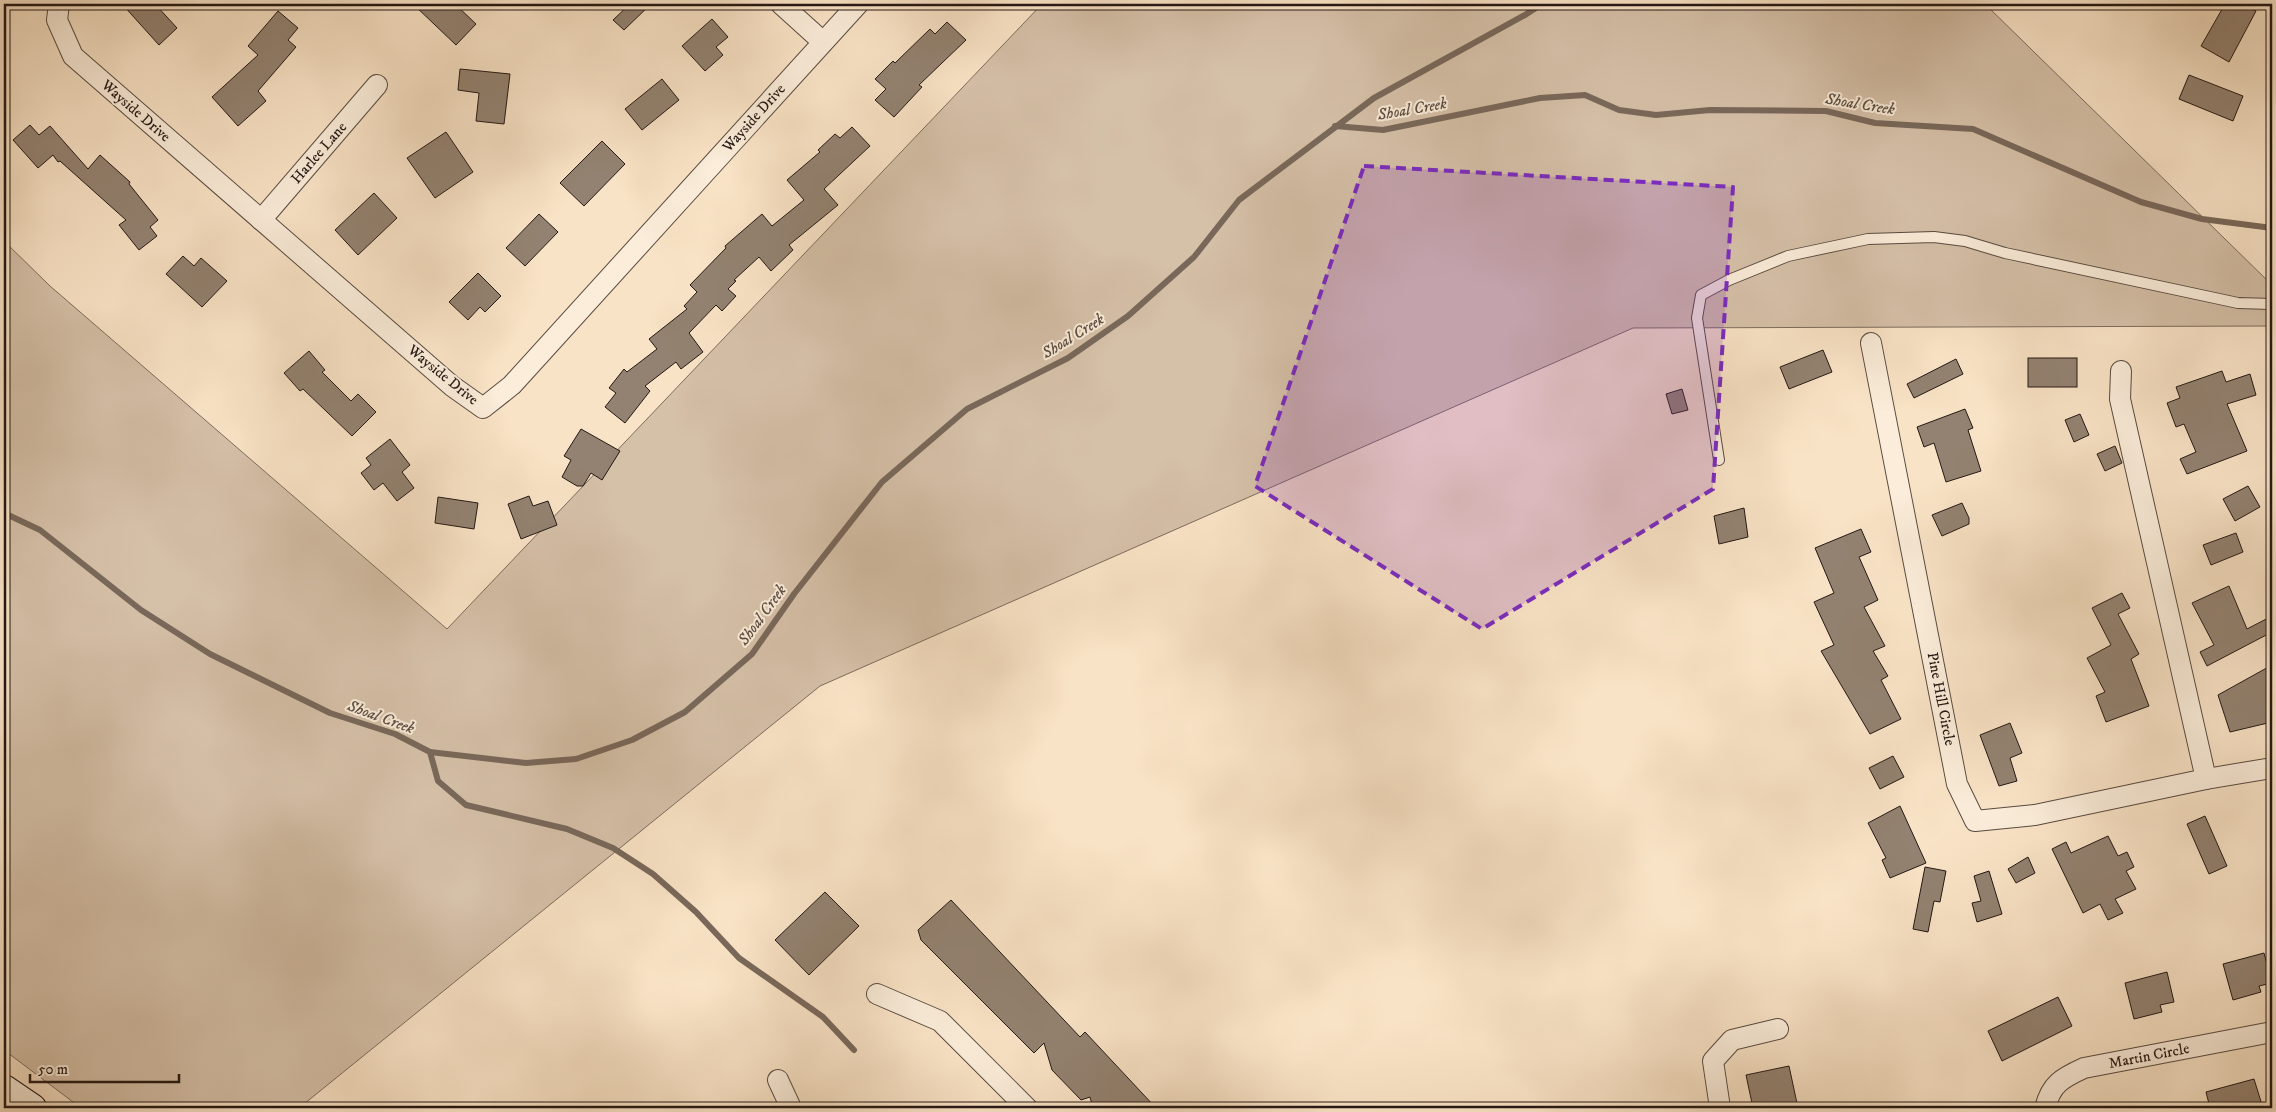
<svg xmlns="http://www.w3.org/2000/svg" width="2276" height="1112" viewBox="0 0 2276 1112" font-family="'IM FELL DW Pica',serif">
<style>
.green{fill:#d5c0a8;stroke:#7c6c5e}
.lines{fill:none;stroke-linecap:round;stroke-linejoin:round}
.stream{stroke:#79685a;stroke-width:6}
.building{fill:#938271;stroke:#241814}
.lane-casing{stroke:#594b40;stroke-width:12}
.street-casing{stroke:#594b40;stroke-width:22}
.secondary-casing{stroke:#241814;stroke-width:30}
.lane{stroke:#fbedda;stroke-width:10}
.street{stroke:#fbedda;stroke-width:20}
.secondary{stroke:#fbedda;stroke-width:28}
.marked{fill:#7b2cbf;fill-opacity:0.2;stroke:#7b2cbf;stroke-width:4;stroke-dasharray:10 6;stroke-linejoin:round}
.labels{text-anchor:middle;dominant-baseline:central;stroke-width:4;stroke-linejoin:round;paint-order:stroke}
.street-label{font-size:15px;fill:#241814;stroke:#fbedda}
.water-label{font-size:16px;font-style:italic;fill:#5c4e43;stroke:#fbedda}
</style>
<rect width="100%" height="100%" fill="#f9e3c6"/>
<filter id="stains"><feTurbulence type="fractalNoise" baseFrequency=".004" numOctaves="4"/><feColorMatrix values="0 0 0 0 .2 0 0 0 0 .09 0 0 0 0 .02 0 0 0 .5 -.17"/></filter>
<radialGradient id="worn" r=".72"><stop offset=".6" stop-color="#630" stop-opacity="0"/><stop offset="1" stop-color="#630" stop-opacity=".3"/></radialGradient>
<path class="green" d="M 1042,4 L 1985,4 L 2272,285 L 2272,326 L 1633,328 L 820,686 L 299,1108 L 76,1108 L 77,1105 L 4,1050 L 4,241 L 50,286 L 447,629 Z"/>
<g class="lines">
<g class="stream">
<path d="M 1335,126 L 1383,130 L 1540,98 L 1585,95 L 1619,110 L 1656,115 L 1710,110 L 1826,111 L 1875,123 L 1973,129 L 2141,202 L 2202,219 L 2272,228"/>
<path d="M 4,513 L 40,530 L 141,610 L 210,654 L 330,713 L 395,734 L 430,752 L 526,763 L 576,759 L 632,740 L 685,712 L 752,654 L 794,594 L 882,482 L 967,409 L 1068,358 L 1128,316 L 1194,257 L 1239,200 L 1374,98 L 1525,15 L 1542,4"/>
<path d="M 430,752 L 438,781 L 466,805 L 567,829 L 613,848 L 653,874 L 696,912 L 739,958 L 823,1017 L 854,1050"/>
</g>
</g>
<g class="building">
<path d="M 122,4 L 155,4 L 177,28 L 159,45 Z"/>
<path d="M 413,4 L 455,4 L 476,24 L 456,45 Z"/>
<path d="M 630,4 L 651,4 L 624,30 L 613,20 Z"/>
<path d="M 2225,4 L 2242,4 L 2256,11 L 2229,62 L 2201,46 Z"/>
<path d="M 278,11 L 298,28 L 288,40 L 296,47 L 258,91 L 266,101 L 238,126 L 212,97 L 258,55 L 248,46 Z"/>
<path d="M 712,19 L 728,37 L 716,47 L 723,55 L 705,71 L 682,46 Z"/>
<path d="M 947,22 L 966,40 L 919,85 L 922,87 L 894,117 L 875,100 L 886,89 L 875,79 L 893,61 L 895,63 L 930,29 L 935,34 Z"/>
<path d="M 460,69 L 510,74 L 504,124 L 476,121 L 479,93 L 458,90 Z"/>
<path d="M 2189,75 L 2243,96 L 2233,121 L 2179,99 Z"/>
<path d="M 662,79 L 679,100 L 642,130 L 625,109 Z"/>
<path d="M 30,125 L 39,135 L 50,126 L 88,169 L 100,155 L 130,182 L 129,184 L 158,220 L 150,227 L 157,236 L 139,250 L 119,225 L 126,220 L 60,161 L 58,162 L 53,155 L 38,168 L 13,140 Z"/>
<path d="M 852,127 L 870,146 L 824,189 L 838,205 L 789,245 L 793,250 L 771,271 L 759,257 L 734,280 L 736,281 L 728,289 L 736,296 L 722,311 L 716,305 L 689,333 L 703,352 L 681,369 L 676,362 L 645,386 L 650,391 L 625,423 L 605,407 L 616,393 L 609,388 L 624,369 L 627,372 L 657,349 L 649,339 L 687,309 L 684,306 L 697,292 L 690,285 L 726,248 L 725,246 L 762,214 L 772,226 L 804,200 L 787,180 L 820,152 L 818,150 L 835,134 L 840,138 Z"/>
<path d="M 446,132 L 473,172 L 435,198 L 407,158 Z"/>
<path d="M 602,141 L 625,164 L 584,206 L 560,183 Z"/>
<path d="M 374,193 L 397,218 L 358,255 L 335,230 Z"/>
<path d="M 539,214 L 558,232 L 525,266 L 506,248 Z"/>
<path d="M 183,256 L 194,266 L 201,258 L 227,281 L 202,307 L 166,274 Z"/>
<path d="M 478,273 L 501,296 L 485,312 L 480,307 L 468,320 L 449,302 Z"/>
<path d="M 1823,350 L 1832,372 L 1789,389 L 1780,367 Z"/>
<path d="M 309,351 L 325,370 L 322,372 L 351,401 L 358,394 L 376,412 L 352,436 L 303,389 L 300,391 L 284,373 Z"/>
<rect x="2028" y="358" width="49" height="29"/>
<path d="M 1956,359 L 1963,374 L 1914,398 L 1907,384 Z"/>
<path d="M 2222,371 L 2226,382 L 2250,374 L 2256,395 L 2227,404 L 2247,451 L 2187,474 L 2180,459 L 2196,452 L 2184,424 L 2176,427 L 2167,403 L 2180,398 L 2176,387 Z"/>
<path d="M 1682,389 L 1688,410 L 1672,414 L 1666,394 Z"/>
<path d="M 1965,409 L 1973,428 L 1968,430 L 1981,471 L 1946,482 L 1934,443 L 1924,447 L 1917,427 Z"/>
<path d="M 2080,414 L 2089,435 L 2074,442 L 2065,420 Z"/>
<path d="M 581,429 L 620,451 L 602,480 L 591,473 L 583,486 L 577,486 L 562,477 L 571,460 L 564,456 Z"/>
<path d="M 390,439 L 410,465 L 402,472 L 414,488 L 397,501 L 383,483 L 374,490 L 361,473 L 371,465 L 366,458 Z"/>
<path d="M 2115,446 L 2122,463 L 2105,471 L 2097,454 Z"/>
<path d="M 2248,486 L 2260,507 L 2235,521 L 2223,499 Z"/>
<path d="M 529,496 L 533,506 L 548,501 L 557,525 L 521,539 L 508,504 Z"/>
<path d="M 438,497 L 478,503 L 474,529 L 435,523 Z"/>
<path d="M 1962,503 L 1969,518 L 1969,524 L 1942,536 L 1932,515 Z"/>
<path d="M 1744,508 L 1748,537 L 1719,544 L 1714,516 Z"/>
<path d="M 1861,529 L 1871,552 L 1859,557 L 1878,600 L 1864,607 L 1885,646 L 1873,651 L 1888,676 L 1881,680 L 1901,719 L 1870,734 L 1821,651 L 1834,645 L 1814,602 L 1834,593 L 1815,548 Z"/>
<path d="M 2236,533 L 2243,552 L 2211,565 L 2203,545 Z"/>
<path d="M 2229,586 L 2247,629 L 2272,616 L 2272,632 L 2207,666 L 2200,652 L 2214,645 L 2192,603 Z"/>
<path d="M 2122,593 L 2130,608 L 2118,614 L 2139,654 L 2131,659 L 2149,706 L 2106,722 L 2096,696 L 2105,692 L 2087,658 L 2111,645 L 2092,608 Z"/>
<path d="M 2272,665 L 2272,722 L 2230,732 L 2218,695 Z"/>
<path d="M 2010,723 L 2022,753 L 2010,758 L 2017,781 L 1999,786 L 1980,735 Z"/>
<path d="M 1893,756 L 1904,777 L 1880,789 L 1869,768 Z"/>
<path d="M 1900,806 L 1926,863 L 1890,878 L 1882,860 L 1886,858 L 1868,823 Z"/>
<path d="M 2205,816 L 2227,866 L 2209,874 L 2187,824 Z"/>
<path d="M 2108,836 L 2118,856 L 2127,852 L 2134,867 L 2126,871 L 2136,889 L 2115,899 L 2123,913 L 2108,920 L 2100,904 L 2083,913 L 2052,849 L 2066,842 L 2071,853 Z"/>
<path d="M 2028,857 L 2035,873 L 2016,883 L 2008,869 Z"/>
<path d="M 1925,867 L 1946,871 L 1940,902 L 1934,901 L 1928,932 L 1913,929 Z"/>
<path d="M 1989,871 L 2002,914 L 1977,922 L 1972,903 L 1981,901 L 1974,876 Z"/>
<path d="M 825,892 L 859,926 L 809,975 L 775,940 Z"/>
<path d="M 951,900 L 1080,1037 L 1085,1032 L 1156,1108 L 1093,1108 L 1090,1097 L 1081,1100 L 1052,1070 L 1044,1043 L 1034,1053 L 921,940 L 918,930 Z"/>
<path d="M 2264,953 L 2272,983 L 2259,986 L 2261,992 L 2233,1000 L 2223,964 Z"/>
<path d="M 2167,972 L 2174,1002 L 2160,1005 L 2162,1012 L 2134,1019 L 2125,983 Z"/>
<path d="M 2058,997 L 2072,1026 L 2002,1061 L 1988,1031 Z"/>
<path d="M 1789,1066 L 1798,1108 L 1753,1108 L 1746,1075 Z"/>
<path d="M 2254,1079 L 2263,1108 L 2210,1108 L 2206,1092 Z"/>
</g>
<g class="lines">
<defs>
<path id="lane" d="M 1719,460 L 1697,318 L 1701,295 L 1729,280 L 1788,256 L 1868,239 L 1934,237 L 1965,241 L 2005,253 L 2238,303 L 2272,304"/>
<g id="street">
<path d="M 59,4 L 57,20 L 73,56 L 452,386 L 483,408 L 512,385 L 858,4"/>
<path d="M 781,4 L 823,42"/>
<path d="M 261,220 L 377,85"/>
<path d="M 1871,343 L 1957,784 L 1975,821 L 2035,815 L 2206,779 L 2120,399 L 2121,371"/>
<path d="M 2206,779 L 2272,768"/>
<path d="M 877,994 L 940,1021 L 1027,1108"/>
<path d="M 778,1080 L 791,1108"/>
<path d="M 1720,1108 L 1713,1061 L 1732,1040 L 1778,1029"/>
<path d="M 2045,1108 C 2051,1084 2062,1078 2084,1068 L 2272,1032"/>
</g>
<path id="secondary" d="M 4,1089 L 32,1108"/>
</defs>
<use href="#lane" class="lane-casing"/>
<use href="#street" class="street-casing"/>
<use href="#secondary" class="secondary-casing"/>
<use href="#lane" class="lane"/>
<use href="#street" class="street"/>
<use href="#secondary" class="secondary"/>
</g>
<path class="marked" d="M 1364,166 L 1733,187 L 1713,489 L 1482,629 L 1255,486 Z"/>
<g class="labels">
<g class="street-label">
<text transform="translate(136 111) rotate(41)">Wayside Drive</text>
<text transform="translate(754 118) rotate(-48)">Wayside Drive</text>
<text transform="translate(319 153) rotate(-49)">Harlee Lane</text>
<text transform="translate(443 375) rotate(39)">Wayside Drive</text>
<text transform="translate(1941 699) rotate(79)">Pine Hill Circle</text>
<text transform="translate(2149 1056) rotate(-11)">Martin Circle</text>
</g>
<g class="water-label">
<text transform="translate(1860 104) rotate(9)">Shoal Creek</text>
<text transform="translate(1412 109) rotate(-10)">Shoal Creek</text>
<text transform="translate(1073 336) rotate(-32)">Shoal Creek</text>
<text transform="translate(762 615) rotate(-54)">Shoal Creek</text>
<text transform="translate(381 717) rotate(20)">Shoal Creek</text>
</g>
</g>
<rect width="2276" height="1112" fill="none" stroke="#f9e3c6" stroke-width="20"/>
<rect x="5" y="5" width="2266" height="1102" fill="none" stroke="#241814" stroke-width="2.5"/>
<rect x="10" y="10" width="2256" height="1092" fill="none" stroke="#241814"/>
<path d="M30 1074v8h149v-8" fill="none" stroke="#241814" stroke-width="2.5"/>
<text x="38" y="1074" font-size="15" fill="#241814" stroke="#fbedda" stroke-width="4" paint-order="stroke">50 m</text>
<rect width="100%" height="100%" filter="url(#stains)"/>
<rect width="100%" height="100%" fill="url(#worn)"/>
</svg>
